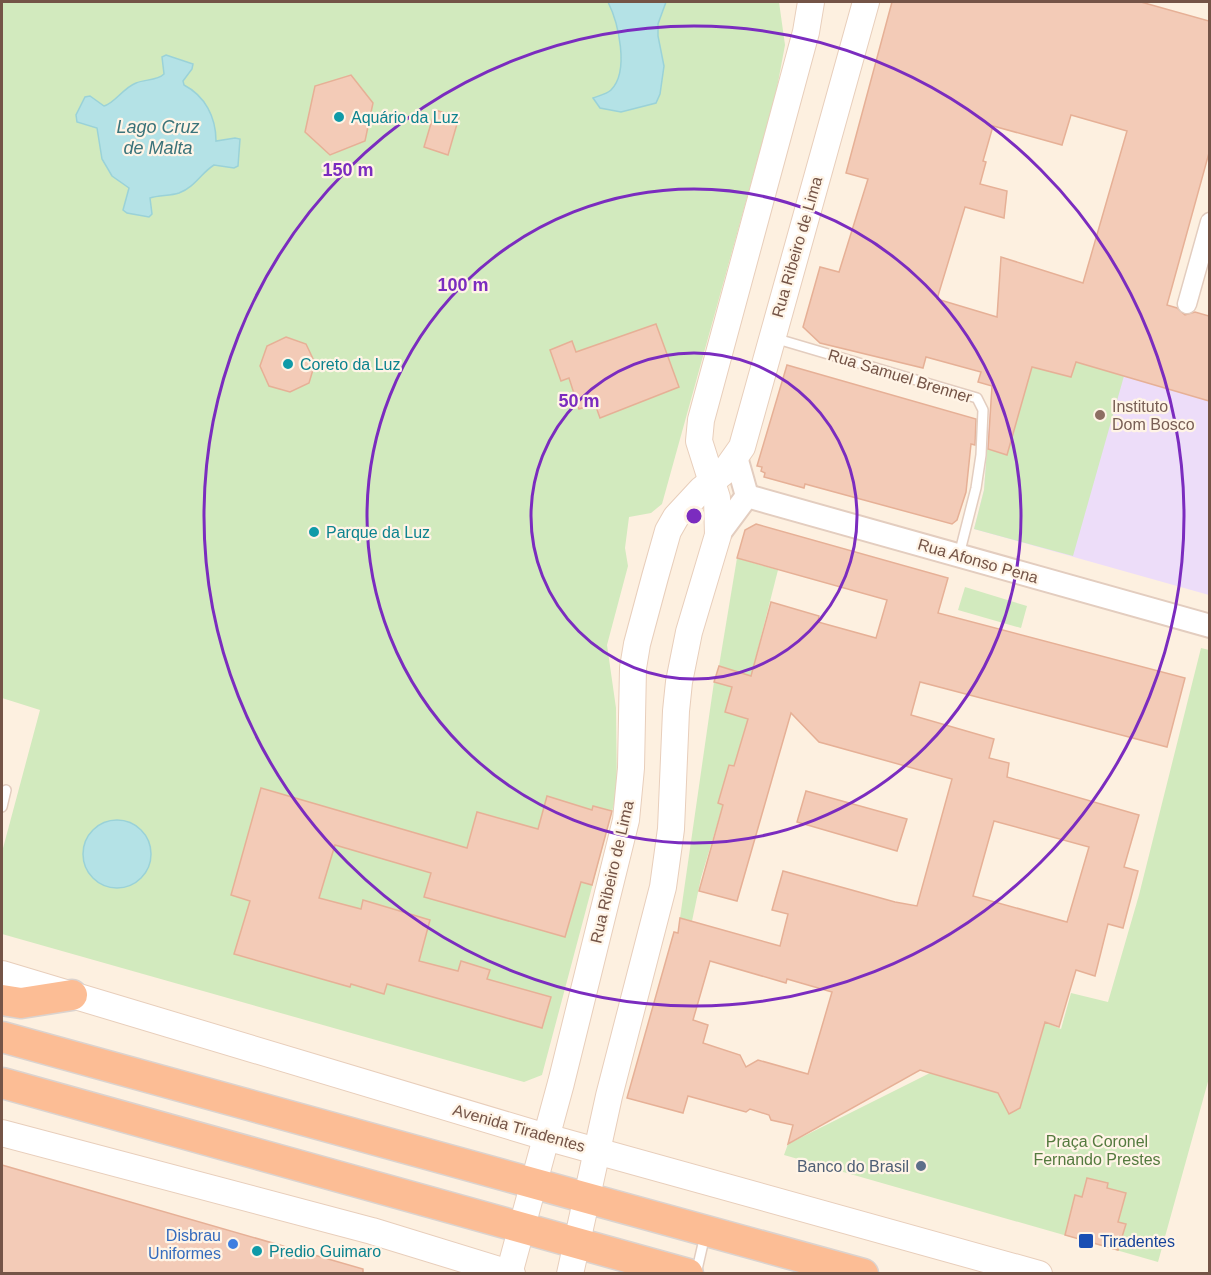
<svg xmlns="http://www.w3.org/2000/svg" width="1211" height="1275" viewBox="0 0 1211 1275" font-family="Arial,sans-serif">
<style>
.education{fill:#edddf9}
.green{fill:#d2eabe}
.water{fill:#b4e2e6;stroke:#9ad2d8;stroke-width:1.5}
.building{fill:#f3cbb7;stroke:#e6b096;stroke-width:1.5;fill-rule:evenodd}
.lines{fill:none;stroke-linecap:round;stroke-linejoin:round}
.service-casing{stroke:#e3cdbf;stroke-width:12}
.minor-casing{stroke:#e3cdbf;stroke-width:21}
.tertiary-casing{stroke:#e3cdbf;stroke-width:26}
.secondary-casing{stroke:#e8cebb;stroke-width:28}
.trunk-casing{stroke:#dbd3cf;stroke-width:33}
.service{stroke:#fff;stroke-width:9}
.minor{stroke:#fff;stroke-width:18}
.tertiary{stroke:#fff;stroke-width:22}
.secondary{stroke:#fff;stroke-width:26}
.trunk{stroke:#fcbd95;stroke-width:30}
.ring{fill:none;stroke:#7b2cbf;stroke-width:3}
.culture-dot{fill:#0f9aa8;stroke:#fff4e6;stroke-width:2}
.education-dot{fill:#8d6e63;stroke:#fff4e6;stroke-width:2}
.service-dot{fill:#5c6f8a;stroke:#fff4e6;stroke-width:2}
.transit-dot{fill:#1a4fb4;stroke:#fff4e6;stroke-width:2}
.shop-dot{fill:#3f7fe0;stroke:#fff4e6;stroke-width:2}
.labels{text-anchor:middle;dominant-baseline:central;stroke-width:4.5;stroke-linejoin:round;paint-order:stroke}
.culture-label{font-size:16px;fill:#0d838f;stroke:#fff4e6;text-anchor:start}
.street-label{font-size:16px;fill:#745447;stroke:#fff4e6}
.education-label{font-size:16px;fill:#785e54;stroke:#fff4e6;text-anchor:start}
.park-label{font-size:16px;fill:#547a3e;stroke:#fff4e6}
.service-label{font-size:16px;fill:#4e5e75;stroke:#fff4e6;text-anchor:end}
.shop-label{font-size:16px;fill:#366cbe;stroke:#fff4e6;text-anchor:end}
.transit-label{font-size:16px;fill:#164399;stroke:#fff4e6;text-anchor:start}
.water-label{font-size:18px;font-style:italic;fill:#3a737a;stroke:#fff4e6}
.centre{fill:#7b2cbf;stroke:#fff4e6;stroke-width:3}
.ring-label{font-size:18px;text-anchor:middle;font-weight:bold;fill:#7b2cbf;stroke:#fff4e6;stroke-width:4.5;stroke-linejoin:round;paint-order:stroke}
</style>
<rect width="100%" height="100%" fill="#fdf0e0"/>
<path class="education" d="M 1001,257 L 1083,283 L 1209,316 L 1209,595 L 974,529 L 984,490 Z"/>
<g class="green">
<path d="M 2,2 L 779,2 L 785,45 L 776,93 L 662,504 L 651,513 L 629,517 L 625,548 L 628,566 L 607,645 L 616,708 L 617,793 L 542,1075 L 524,1082 L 2,934 L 2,852 L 40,710 L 2,698 Z"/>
<path d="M 1076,362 L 1124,376 L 1073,556 L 974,529 L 984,490 L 987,449 L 1007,454 L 1032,367 L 1070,377 Z"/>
<path d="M 737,558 L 778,570 L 751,676 L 719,666 Z"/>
<path d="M 965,587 L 1027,606 L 1021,628 L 958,610 Z"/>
<path d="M 1201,648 L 1209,650 L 1209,1078 L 1158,1262 L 784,1155 L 788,1144 L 930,1073 L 1022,1100 L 1045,1022 L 1061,1029 L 1071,993 L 1108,1002 L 1139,895 Z"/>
<path d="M 714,682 L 732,687 L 725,712 L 748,719 L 734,766 L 718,803 L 723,805 L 701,878 L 692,921 L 680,918 Z"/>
</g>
<g class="water">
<path d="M 608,2 L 666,2 L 658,24 L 658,36 L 664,66 L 660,94 L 656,103 L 621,112 L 600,108 L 593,98 C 598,96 607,94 611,90 C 630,71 618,22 608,2 Z"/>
<path d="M 166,55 L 193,64 L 192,69 L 183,81 L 184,85 C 205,96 216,117 216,141 L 235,138 L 240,139 L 238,166 L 234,168 L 214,165 C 201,173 195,187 179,193 C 170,196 159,195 150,198 L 152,214 L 149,217 L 127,213 L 123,210 L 129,188 L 112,176 L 102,159 L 97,128 L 77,122 L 76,115 L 85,97 L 90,96 L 104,106 C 114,104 123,88 136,83 C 145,79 157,81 164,74 L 162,57 Z"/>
<circle cx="117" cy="854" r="34"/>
</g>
<g class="building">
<path d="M 892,2 L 1141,2 L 1209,21 L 1209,153 L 1167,305 L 1177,308 L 1185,315 L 1195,312 L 1209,316 L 1209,401 L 1076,362 L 1071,377 L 1032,367 L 1007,455 L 988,449 L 992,386 L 978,382 L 981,372 L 926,357 L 923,368 L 820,343 L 803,327 L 820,267 L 839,272 L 868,179 L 846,173 ZM 1071,115 L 1127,131 L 1083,283 L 1001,257 L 997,317 L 937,299 L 965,207 L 1004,218 L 1007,191 L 980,184 L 986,162 L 983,161 L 993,126 L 1062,145 Z"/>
<path d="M 351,75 L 373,103 L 365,141 L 330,155 L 305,132 L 315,86 Z"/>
<path d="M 435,110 L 459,117 L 448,155 L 424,147 Z"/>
<path d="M 656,324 L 679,387 L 600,418 L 595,404 L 579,409 L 569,378 L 561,381 L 550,350 L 572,341 L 576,352 Z"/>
<path d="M 286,337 L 306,344 L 315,363 L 309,383 L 290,392 L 269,386 L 260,366 L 267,346 Z"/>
<path d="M 787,365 L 976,419 L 975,445 L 971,444 L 966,492 L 957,520 L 952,524 L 805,484 L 804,488 L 764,477 L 765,473 L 761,471 L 762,467 L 757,466 Z"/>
<path d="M 756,524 L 948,578 L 938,613 L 1185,678 L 1167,747 L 920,682 L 911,715 L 994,739 L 989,758 L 1009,763 L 1007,777 L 1139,815 L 1124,867 L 1138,871 L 1123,928 L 1108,924 L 1095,976 L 1076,970 L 1059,1027 L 1045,1022 L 1020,1108 L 1009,1114 L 998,1093 L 920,1070 L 788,1144 L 793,1125 L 771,1120 L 769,1115 L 750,1109 L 746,1112 L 688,1096 L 683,1113 L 627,1098 L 674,932 L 678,933 L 680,918 L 780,946 L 788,914 L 772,910 L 783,871 L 895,902 L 917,906 L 952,779 L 819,742 L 791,713 L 737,901 L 699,891 L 723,805 L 718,803 L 729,765 L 734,766 L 748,719 L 725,712 L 732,687 L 714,682 L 719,666 L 751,676 L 771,602 L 819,616 L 818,622 L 876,638 L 887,600 L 737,558 L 745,530 ZM 994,821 L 1089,847 L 1067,922 L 973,896 ZM 710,961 L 786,983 L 787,979 L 832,992 L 808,1074 L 758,1060 L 746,1067 L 740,1055 L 703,1043 L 708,1025 L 693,1020 Z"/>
<path d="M 261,788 L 467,848 L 477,812 L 538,829 L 547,796 L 592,810 L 593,806 L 612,811 L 592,885 L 581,882 L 565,937 L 424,897 L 431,873 L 335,845 L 319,898 L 361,909 L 363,900 L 430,920 L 419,961 L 458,971 L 461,961 L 490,970 L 487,979 L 551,997 L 542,1028 L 387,984 L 384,994 L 351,984 L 350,987 L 234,954 L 250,901 L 231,895 Z"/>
<path d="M 806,791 L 907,819 L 897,851 L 797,822 Z"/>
<path d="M 2,1165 L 363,1269 L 363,1274 L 2,1274 Z"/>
<path d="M 1087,1178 L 1108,1183 L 1107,1188 L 1126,1193 L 1118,1222 L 1126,1224 L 1118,1250 L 1065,1235 L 1075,1195 L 1082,1197 Z"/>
</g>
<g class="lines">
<defs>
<g id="service">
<path d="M 774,338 L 977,398 L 983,410 L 981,455 L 976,488 L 959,555"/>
<path d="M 2,807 L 6,790"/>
<path d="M 696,1274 L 705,1235"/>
</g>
<path id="minor" d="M 1187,304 L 1210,222"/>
<g id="tertiary">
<path d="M 736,457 L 747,496"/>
<path d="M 747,496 L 1210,626"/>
<path d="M 718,535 L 747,496"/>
</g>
<g id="secondary">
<path d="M 2,974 L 546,1137 L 1039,1274"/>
<path d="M 2,1133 L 372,1231 L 512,1274"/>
<path d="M 509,1274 L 561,1083 L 626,820 L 631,768 L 633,668 L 637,644 L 655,577 L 668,531 L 676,517 L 701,490 L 725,471 L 742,447 L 866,2"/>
<path d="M 570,1274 L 609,1096 L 663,887 L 671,829 L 676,711 L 679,682 L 689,632 L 718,535 L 717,498 L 699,441 L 701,420 L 806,32 L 811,2"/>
</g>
<g id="trunk">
<path d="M 2,1000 L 21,1003 L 72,995"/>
<path d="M 2,1037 L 863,1274"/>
<path d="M 2,1083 L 688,1274"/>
</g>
</defs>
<use href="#service" class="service-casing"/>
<use href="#minor" class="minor-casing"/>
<use href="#tertiary" class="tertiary-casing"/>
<use href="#secondary" class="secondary-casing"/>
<use href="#trunk" class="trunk-casing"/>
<use href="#service" class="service"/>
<use href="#minor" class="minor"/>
<use href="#tertiary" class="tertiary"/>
<use href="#secondary" class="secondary"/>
<use href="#trunk" class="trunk"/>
</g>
<g class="ring">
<circle cx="694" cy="516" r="163"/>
<circle cx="694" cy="516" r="327"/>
<circle cx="694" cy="516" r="490"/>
</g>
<g class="culture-dot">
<circle cx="339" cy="117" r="6"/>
<circle cx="288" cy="364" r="6"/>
<circle cx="314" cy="532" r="6"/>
<circle cx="257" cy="1251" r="6"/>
</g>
<circle class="education-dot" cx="1100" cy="415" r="6"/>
<circle class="service-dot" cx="921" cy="1166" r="6"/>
<rect class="transit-dot" x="1078" y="1233" width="16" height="16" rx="3"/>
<circle class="shop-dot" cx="233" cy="1244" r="6"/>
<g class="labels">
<g class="culture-label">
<text x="351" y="117">Aquário da Luz</text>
<text x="300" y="364">Coreto da Luz</text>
<text x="326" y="532">Parque da Luz</text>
<text x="269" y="1251">Predio Guimaro</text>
</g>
<g class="street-label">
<text transform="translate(797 247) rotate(-74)">Rua Ribeiro de Lima</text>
<text transform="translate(900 376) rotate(17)">Rua Samuel Brenner</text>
<text transform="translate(978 561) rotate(16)">Rua Afonso Pena</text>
<text transform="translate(612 872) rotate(-77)">Rua Ribeiro de Lima</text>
<text transform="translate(519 1128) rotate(16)">Avenida Tiradentes</text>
</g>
<g class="education-label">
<text x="1112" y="406">Instituto<tspan x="1112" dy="18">Dom Bosco</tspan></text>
</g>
<g class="park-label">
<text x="1097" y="1141">Praça Coronel<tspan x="1097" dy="18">Fernando Prestes</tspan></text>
</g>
<g class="service-label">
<text x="909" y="1166">Banco do Brasil</text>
</g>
<g class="shop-label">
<text x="221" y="1235">Disbrau<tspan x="221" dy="18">Uniformes</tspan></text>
</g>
<g class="transit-label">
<text x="1100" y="1241">Tiradentes</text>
</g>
<g class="water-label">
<text x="158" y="127">Lago Cruz<tspan x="158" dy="21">de Malta</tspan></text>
</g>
</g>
<circle cx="694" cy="516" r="9" class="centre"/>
<g class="ring-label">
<text x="348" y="176">150 m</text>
<text x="463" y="291">100 m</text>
<text x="579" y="407">50 m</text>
</g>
<rect width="1211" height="1275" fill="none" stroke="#745447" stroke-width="6"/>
</svg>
